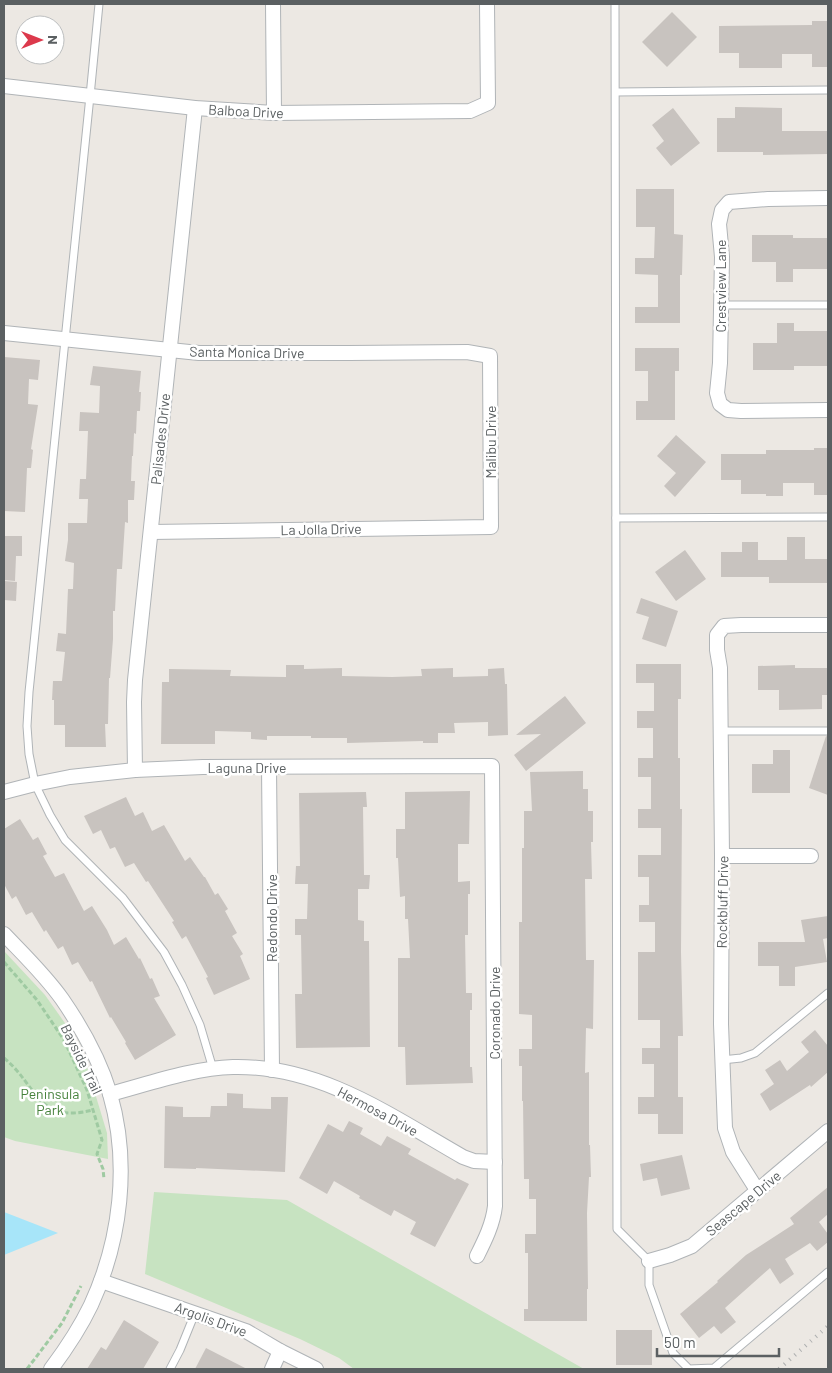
<svg xmlns="http://www.w3.org/2000/svg" width="832" height="1373" viewBox="0 0 832 1373" font-family="Barlow,sans-serif">
<style>
.green{fill:#c7e3c1}
.water{fill:#a7e5f9}
.building{fill:#c8c3bf}
.lines{fill:none;stroke-linecap:round;stroke-linejoin:round}
.lane-casing{stroke:#b0b4b7;stroke-width:9}
.street-casing{stroke:#b0b4b7;stroke-width:16}
.path{stroke:#9fcaa2;stroke-width:3;stroke-dasharray:5 2.5;stroke-linecap:butt}
.lane{stroke:#fff;stroke-width:7}
.street{stroke:#fff;stroke-width:14}
.rail{stroke:#afb0b0;stroke-width:4;stroke-dasharray:1 6;stroke-linecap:butt}
.labels{text-anchor:middle;dominant-baseline:central;stroke-width:5;stroke-linejoin:round;paint-order:stroke}
.street-label{font-size:14px;fill:#5b6062;stroke:#fff}
.park-label{font-size:14px;fill:#45813b;stroke:#fff}
</style>
<rect width="100%" height="100%" fill="#ece8e3"/>
<g class="green">
<path d="M 4,951 L 45,995 L 67,1026 L 88,1070 L 107,1133 L 108,1159 L 15,1141 L 4,1137 Z"/>
<path d="M 154,1192 L 287,1200 L 584,1369 L 354,1369 L 339,1358 L 300,1339 L 145,1274 Z"/>
</g>
<path class="water" d="M 4,1212 L 58,1233 L 4,1255 Z"/>
<g class="building">
<path d="M 672,12 L 697,37 L 667,67 L 642,42 Z"/>
<path d="M 812,21 L 828,21 L 828,67 L 812,67 L 812,54 L 782,54 L 782,68 L 739,68 L 739,53 L 719,53 L 719,26 L 812,25 Z"/>
<path d="M 735,107 L 782,108 L 782,131 L 828,131 L 828,154 L 763,155 L 763,152 L 717,152 L 717,118 L 735,118 Z"/>
<path d="M 673,108 L 700,143 L 671,166 L 656,148 L 664,141 L 652,125 Z"/>
<path d="M 636,189 L 674,189 L 674,234 L 683,235 L 682,275 L 680,275 L 680,323 L 635,323 L 635,307 L 658,307 L 658,275 L 635,274 L 635,258 L 654,258 L 655,227 L 636,227 Z"/>
<path d="M 752,235 L 793,235 L 793,238 L 828,238 L 828,269 L 793,269 L 793,282 L 776,282 L 776,262 L 752,262 Z"/>
<path d="M 777,323 L 794,323 L 794,331 L 828,331 L 828,366 L 794,366 L 794,370 L 753,370 L 753,343 L 777,343 Z"/>
<path d="M 635,348 L 679,348 L 679,371 L 675,371 L 675,420 L 636,420 L 636,401 L 648,401 L 648,371 L 635,371 Z"/>
<path d="M 4,357 L 40,360 L 38,380 L 29,379 L 28,404 L 38,405 L 31,449 L 33,450 L 31,468 L 27,468 L 25,512 L 4,511 Z"/>
<path d="M 93,366 L 141,371 L 139,392 L 141,392 L 140,411 L 137,411 L 136,434 L 134,433 L 133,456 L 132,456 L 131,481 L 135,481 L 134,500 L 128,500 L 128,523 L 125,522 L 122,569 L 117,569 L 115,611 L 113,611 L 113,639 L 110,678 L 109,678 L 108,724 L 105,724 L 106,747 L 65,747 L 65,725 L 54,725 L 54,700 L 52,700 L 53,681 L 62,681 L 65,652 L 56,651 L 58,633 L 66,634 L 68,589 L 73,589 L 74,563 L 65,561 L 68,540 L 68,523 L 87,523 L 88,499 L 79,499 L 80,479 L 86,479 L 88,431 L 79,431 L 80,412 L 99,413 L 100,386 L 90,385 Z"/>
<path d="M 676,435 L 706,462 L 675,497 L 664,486 L 676,473 L 657,456 Z"/>
<path d="M 814,448 L 828,448 L 828,495 L 814,495 L 814,483 L 783,483 L 783,496 L 766,496 L 766,494 L 741,494 L 741,480 L 721,480 L 721,454 L 766,454 L 766,450 L 814,450 Z"/>
<path d="M 4,536 L 22,536 L 22,556 L 16,556 L 15,581 L 4,580 Z"/>
<path d="M 787,537 L 805,537 L 805,559 L 828,559 L 828,583 L 769,583 L 769,577 L 721,577 L 721,552 L 742,552 L 742,542 L 758,542 L 758,560 L 787,560 Z"/>
<path d="M 685,550 L 706,579 L 676,601 L 655,572 Z"/>
<path d="M 4,581 L 17,582 L 16,601 L 4,600 Z"/>
<path d="M 641,598 L 678,611 L 666,647 L 642,639 L 649,617 L 636,613 Z"/>
<path d="M 636,664 L 681,664 L 681,699 L 678,699 L 678,758 L 680,758 L 680,809 L 682,809 L 681,952 L 683,1036 L 678,1036 L 678,1097 L 683,1097 L 683,1134 L 658,1134 L 658,1114 L 638,1114 L 638,1097 L 654,1097 L 654,1064 L 642,1064 L 642,1048 L 660,1048 L 660,1020 L 638,1020 L 638,952 L 655,952 L 655,922 L 639,922 L 639,905 L 649,905 L 649,877 L 638,877 L 638,855 L 661,855 L 661,828 L 638,828 L 638,809 L 651,809 L 651,777 L 638,777 L 638,758 L 653,758 L 653,728 L 637,728 L 637,711 L 654,711 L 654,683 L 636,683 Z"/>
<path d="M 286,665 L 304,665 L 304,669 L 342,668 L 342,676 L 392,677 L 422,676 L 421,669 L 453,668 L 453,677 L 488,676 L 488,669 L 504,668 L 505,684 L 507,684 L 508,735 L 488,736 L 488,722 L 454,723 L 455,733 L 438,733 L 438,743 L 423,743 L 423,741 L 347,743 L 347,738 L 311,738 L 311,736 L 267,736 L 267,740 L 251,739 L 251,732 L 215,731 L 215,744 L 161,744 L 162,682 L 169,682 L 169,669 L 231,670 L 230,676 L 286,677 Z"/>
<path d="M 795,665 L 795,668 L 828,668 L 828,695 L 822,695 L 822,709 L 779,710 L 779,690 L 758,690 L 758,666 Z"/>
<path d="M 565,696 L 586,723 L 526,771 L 514,755 L 541,734 L 516,735 Z"/>
<path d="M 826,736 L 828,737 L 828,795 L 809,788 Z"/>
<path d="M 773,750 L 790,750 L 790,793 L 752,793 L 752,764 L 773,764 Z"/>
<path d="M 583,771 L 583,789 L 588,789 L 588,811 L 593,811 L 593,842 L 591,842 L 592,879 L 585,879 L 586,960 L 594,960 L 593,1029 L 586,1028 L 585,1073 L 589,1072 L 589,1145 L 590,1145 L 591,1177 L 589,1177 L 587,1213 L 588,1289 L 587,1289 L 587,1321 L 524,1321 L 524,1309 L 528,1309 L 528,1253 L 525,1253 L 525,1234 L 536,1234 L 536,1199 L 529,1199 L 529,1179 L 524,1179 L 523,1101 L 522,1101 L 522,1066 L 519,1066 L 519,1049 L 532,1049 L 532,1015 L 519,1014 L 519,922 L 522,922 L 522,848 L 524,848 L 524,811 L 532,811 L 530,772 Z"/>
<path d="M 470,791 L 469,844 L 458,844 L 458,882 L 470,881 L 470,894 L 468,894 L 468,935 L 465,935 L 466,993 L 472,993 L 472,1010 L 470,1010 L 470,1067 L 472,1067 L 473,1083 L 406,1085 L 405,1047 L 398,1047 L 398,958 L 410,958 L 408,919 L 405,919 L 405,896 L 400,897 L 398,858 L 396,858 L 396,829 L 405,829 L 405,792 Z"/>
<path d="M 366,792 L 367,807 L 363,807 L 364,875 L 370,875 L 369,889 L 358,889 L 358,920 L 364,921 L 364,941 L 369,941 L 370,1047 L 296,1048 L 295,994 L 302,994 L 301,935 L 295,935 L 295,919 L 307,919 L 308,884 L 295,884 L 296,866 L 300,866 L 299,793 Z"/>
<path d="M 126,797 L 135,816 L 143,812 L 152,831 L 164,825 L 185,861 L 190,857 L 204,877 L 205,877 L 215,895 L 218,893 L 228,909 L 225,911 L 237,933 L 232,936 L 243,954 L 240,956 L 250,979 L 214,995 L 206,978 L 208,977 L 186,936 L 182,939 L 172,922 L 174,921 L 148,881 L 146,882 L 134,863 L 125,867 L 115,847 L 110,849 L 101,830 L 93,834 L 84,816 Z"/>
<path d="M 20,819 L 33,840 L 38,837 L 47,854 L 43,856 L 55,877 L 64,873 L 84,911 L 92,906 L 107,930 L 114,945 L 126,937 L 139,959 L 140,958 L 150,979 L 152,978 L 160,996 L 154,998 L 176,1035 L 135,1060 L 125,1043 L 126,1042 L 111,1017 L 110,1018 L 92,981 L 90,982 L 78,962 L 72,965 L 63,946 L 58,949 L 46,930 L 44,932 L 32,912 L 26,915 L 16,896 L 12,899 L 4,884 L 4,829 Z"/>
<path d="M 828,916 L 828,938 L 823,939 L 827,962 L 795,967 L 795,986 L 779,986 L 779,966 L 758,966 L 758,942 L 805,942 L 801,920 Z"/>
<path d="M 815,1030 L 828,1046 L 828,1072 L 811,1087 L 810,1085 L 770,1111 L 760,1094 L 774,1084 L 765,1070 L 780,1060 L 787,1071 L 809,1052 L 801,1042 Z"/>
<path d="M 227,1093 L 243,1094 L 243,1108 L 271,1109 L 271,1097 L 288,1097 L 285,1172 L 196,1168 L 196,1169 L 164,1168 L 165,1106 L 183,1107 L 183,1117 L 210,1117 L 211,1106 L 227,1106 Z"/>
<path d="M 349,1121 L 363,1128 L 360,1134 L 381,1146 L 387,1136 L 411,1149 L 408,1154 L 455,1180 L 457,1178 L 469,1184 L 435,1247 L 410,1234 L 416,1222 L 394,1210 L 391,1216 L 359,1198 L 360,1196 L 334,1181 L 327,1194 L 299,1178 L 328,1124 L 343,1132 Z"/>
<path d="M 682,1155 L 690,1189 L 661,1196 L 657,1178 L 643,1181 L 640,1164 Z"/>
<path d="M 828,1187 L 828,1214 L 819,1222 L 828,1234 L 828,1242 L 817,1251 L 810,1243 L 785,1259 L 794,1274 L 780,1284 L 770,1268 L 725,1308 L 736,1322 L 721,1334 L 714,1326 L 699,1338 L 680,1314 L 718,1282 L 717,1281 L 746,1255 L 794,1224 L 790,1218 Z"/>
<path d="M 124,1320 L 159,1342 L 143,1369 L 87,1369 L 101,1347 L 106,1350 Z"/>
<rect x="616" y="1330" width="36" height="35"/>
<path d="M 206,1348 L 247,1369 L 195,1369 Z"/>
</g>
<g class="lines">
<defs>
<g id="lane">
<path d="M 99,4 L 90,96 L 29,692 L 27,726 L 29,754 L 35,784 L 50,815 L 65,840 L 123,898 L 164,952 L 182,985 L 200,1025 L 213,1069"/>
<path d="M 615,4 L 617,1229 L 649,1261 L 649,1285 L 673,1353 L 689,1369 L 714,1368 L 828,1272"/>
<path d="M 616,92 L 828,90"/>
<path d="M 721,305 L 828,305"/>
<path d="M 616,518 L 828,517"/>
<path d="M 721,731 L 828,731"/>
<path d="M 722,1060 L 741,1058 L 755,1053 L 828,993"/>
<path d="M 170,1369 L 180,1350 L 195,1313"/>
</g>
<g id="street">
<path d="M 273,4 L 274,113"/>
<path d="M 4,86 L 195,108 L 274,113 L 470,111 L 488,103 L 487,4"/>
<path d="M 828,198 L 768,199 L 729,202 L 722,210 L 719,224 L 722,257 L 720,363 L 717,393 L 720,404 L 728,410 L 741,411 L 828,410"/>
<path d="M 4,333 L 199,353 L 349,353 L 467,352 L 490,356 L 491,527 L 151,532"/>
<path d="M 269,767 L 272,1070"/>
<path d="M 135,770 L 134,702 L 135,680 L 195,108"/>
<path d="M 4,792 L 35,784 L 70,777 L 135,770 L 203,767 L 492,766 L 495,1206 C 493,1224 485,1240 477,1256"/>
<path d="M 722,856 L 811,856"/>
<path d="M 4,934 C 24,955 45,975 62,999 C 82,1028 100,1061 110,1094 C 130,1163 121,1240 91,1305 C 80,1328 66,1349 51,1369"/>
<path d="M 110,1094 C 148,1084 193,1068 233,1067 C 320,1065 391,1116 463,1157 L 474,1161 L 495,1162"/>
<path d="M 757,1190 L 733,1152 L 725,1128 L 721,1024 L 722,856 L 720,668 L 717,650 L 717,635 L 724,626 L 741,625 L 828,625"/>
<path d="M 649,1261 L 670,1255 L 692,1246 L 828,1131"/>
<path d="M 101,1281 L 246,1331 L 280,1351 L 316,1369"/>
<path d="M 272,1369 L 280,1351"/>
</g>
</defs>
<use href="#lane" class="lane-casing"/>
<use href="#street" class="street-casing"/>
<g class="path">
<path d="M 4,962 L 37,1000 L 64,1040 L 87,1090 L 102,1140 L 97,1154 L 103,1169 L 104,1179"/>
<path d="M 4,1058 C 39,1087 36,1124 93,1110"/>
<path d="M 27,1369 L 62,1323 L 81,1286"/>
</g>
<use href="#lane" class="lane"/>
<use href="#street" class="street"/>
<path class="rail" d="M 779,1369 L 828,1326"/>
</g>
<g class="labels">
<g class="street-label">
<text transform="translate(246 111) rotate(3)">Balboa Drive</text>
<text transform="translate(720 286) rotate(-90)">Crestview Lane</text>
<text transform="translate(247 352) rotate(1)">Santa Monica Drive</text>
<text transform="translate(160 439) rotate(-84)">Palisades Drive</text>
<text transform="translate(490 442) rotate(-90)">Malibu Drive</text>
<text transform="translate(321 529) rotate(-1)">La Jolla Drive</text>
<text x="247" y="767">Laguna Drive</text>
<text transform="translate(722 902) rotate(-89)">Rockbluff Drive</text>
<text transform="translate(271 918) rotate(-90)">Redondo Drive</text>
<text transform="translate(494 1013) rotate(-90)">Coronado Drive</text>
<text transform="translate(82 1059) rotate(64)">Bayside Trail</text>
<text transform="translate(378 1111) rotate(28)">Hermosa Drive</text>
<text transform="translate(743 1203) rotate(-40)">Seascape Drive</text>
<text transform="translate(211 1319) rotate(20)">Argolis Drive</text>
</g>
<g class="park-label">
<text x="50" y="1093">Peninsula<tspan x="50" dy="16">Park</tspan></text>
</g>
</g>
<rect width="832" height="1373" fill="none" stroke="#5b6062" stroke-width="10"/>
<g transform="translate(40 40) rotate(90)"><circle r="24" fill="#ffffff" stroke="#bdbfc0"/>
<path d="M0-4L9 19L0 12L-9 19Z" fill="#dc394c"/>
<text y="-8" font-size="14" font-weight="bold" text-anchor="middle" fill="#5b6062">N</text>
</g>
<path d="M657 1348v8h122v-8" fill="none" stroke="#5b6062" stroke-width="2.5"/>
<text x="664" y="1348" font-size="15" fill="#5b6062" stroke="#ffffff" stroke-width="4" paint-order="stroke">50 m</text>
</svg>
